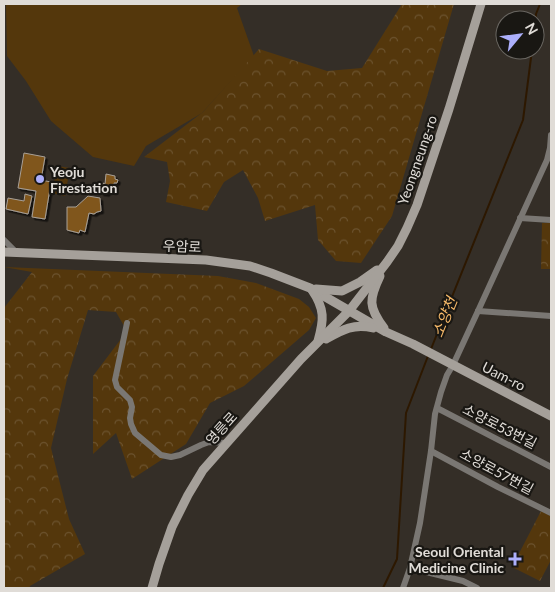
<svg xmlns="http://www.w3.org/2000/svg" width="555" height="592" viewBox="0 0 555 592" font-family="Lato,'Noto Sans KR',sans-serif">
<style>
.grass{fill:#54370c}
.forest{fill:url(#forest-crowns)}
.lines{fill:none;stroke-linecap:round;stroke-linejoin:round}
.stream{stroke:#2d1800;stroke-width:2}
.building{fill:#80561c;stroke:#a8a097;filter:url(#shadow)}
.street{stroke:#7a7773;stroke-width:6}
.secondary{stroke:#a5a09a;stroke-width:9}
.poi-dot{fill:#acaffb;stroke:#191713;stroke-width:2}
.labels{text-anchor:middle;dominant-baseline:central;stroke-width:4.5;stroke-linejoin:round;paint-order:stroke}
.street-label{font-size:14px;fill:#e0dcd7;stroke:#191713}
.poi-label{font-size:14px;font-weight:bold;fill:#e0dcd7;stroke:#191713;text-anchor:start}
.water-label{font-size:15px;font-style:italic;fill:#f6b969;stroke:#191713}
</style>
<defs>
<pattern id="forest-crowns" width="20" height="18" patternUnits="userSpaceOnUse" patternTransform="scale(1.25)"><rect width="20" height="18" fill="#54370c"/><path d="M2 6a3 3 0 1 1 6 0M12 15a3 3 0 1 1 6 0" fill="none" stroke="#6c532f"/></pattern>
<filter id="shadow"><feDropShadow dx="2.5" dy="2.5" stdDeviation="0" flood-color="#0009"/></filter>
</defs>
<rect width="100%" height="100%" fill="#342e27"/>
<g class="grass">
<path d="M 6,4 L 242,4 L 237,8 L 254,56 L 202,113 L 146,146 L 134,166 L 93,157 L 51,121 L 26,81 L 7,56 Z"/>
<path d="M 57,166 L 70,168 L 65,196 L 52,193 Z"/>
</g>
<g class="forest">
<path d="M 402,4 L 454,4 L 392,216 L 361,263 L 336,261 L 318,240 L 315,205 L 265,221 L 258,198 L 243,170 L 224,182 L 207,211 L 166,202 L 170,181 L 167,162 L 144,157 L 203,112 L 259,49 L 327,71 L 362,68 Z"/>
<path d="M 542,223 L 551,223 L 551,269 L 541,269 Z"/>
<path d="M 4,267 L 218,276 L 256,283 L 299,299 L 309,307 L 316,318 L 309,330 L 244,386 L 210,403 L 186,444 L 132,479 L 116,433 L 93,454 L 93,376 L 127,331 L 116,312 L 88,310 L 67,379 L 51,448 L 69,519 L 85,554 L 30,586 L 29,588 L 4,588 L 4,308 L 32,272 Z"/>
<path d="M 541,511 L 551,516 L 551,560 L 540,581 L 512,567 Z"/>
</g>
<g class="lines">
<g class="stream">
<path d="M 535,25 L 536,14 L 540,4"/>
<path d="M 431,349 L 523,120 L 532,50"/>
<path d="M 383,588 L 397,559 L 406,413 L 428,356"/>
</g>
</g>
<g class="building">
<path d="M 24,153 L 45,157 L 41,180 L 51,182 L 45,219 L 32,217 L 36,191 L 18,188 Z"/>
<path d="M 106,174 L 115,176 L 115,179 L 118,180 L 117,183 L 114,183 L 114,186 L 111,185 L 111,191 L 108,190 L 107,194 L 101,193 L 103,183 L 105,184 Z"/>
<path d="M 25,194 L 32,196 L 28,214 L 6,209 L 8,198 L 24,201 Z"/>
<path d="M 88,196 L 100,198 L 101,211 L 97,212 L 94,214 L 89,213 L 85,232 L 80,230 L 79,233 L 67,230 L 67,207 L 76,207 Z"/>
</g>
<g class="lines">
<g class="street">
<path d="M 520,218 L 551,220"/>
<path d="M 4,240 L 17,253"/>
<path d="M 478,311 L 551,316"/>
<path d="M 127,323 L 115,380 L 117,387 L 130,400 L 132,407 L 130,418 L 131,424 L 135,433 L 161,455 L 171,457 L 180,455 L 201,445 L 209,442 L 226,443"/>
<path d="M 437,408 L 551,467"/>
<path d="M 431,451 L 498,487 L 551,513"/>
<path d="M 410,568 L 463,581 L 477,588"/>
<path d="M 403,588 L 410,568 L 420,523 L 431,451 L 435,414 L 441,392 L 447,375 L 453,365 L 478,311 L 547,160 L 550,148 L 551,135"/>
</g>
<g class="secondary">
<path d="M 4,252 L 206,260 L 250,266 L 271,273 L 310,288 L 386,332 L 413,344 L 551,416"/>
<path d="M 380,276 C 369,299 368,307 384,328"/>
<path d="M 316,289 L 342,291 L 360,282 L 377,270"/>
<path d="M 312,290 C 325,309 324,320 318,341"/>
<path d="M 326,339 C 342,330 354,323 373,328"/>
<path d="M 152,588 L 159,564 L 172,527 L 188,495 L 203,470 L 301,359 L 349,311 L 387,262 L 398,246 L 407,228 L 417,205 L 449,109 L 481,4"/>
</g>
</g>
<g class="poi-dot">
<circle cx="40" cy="179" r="5"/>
<path d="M512.5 551.5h5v5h5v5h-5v5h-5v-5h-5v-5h5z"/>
</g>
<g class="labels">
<g class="street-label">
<text transform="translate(417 160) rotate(-71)">Yeongneung-ro</text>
<text transform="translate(182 246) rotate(2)">우암로</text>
<text transform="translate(504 376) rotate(27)">Uam-ro</text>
<text transform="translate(500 426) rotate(27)">소양로53번길</text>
<text transform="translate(221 428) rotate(-48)">영릉로</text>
<text transform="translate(497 471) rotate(28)">소양로57번길</text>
</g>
<g class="poi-label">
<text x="50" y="171">Yeoju<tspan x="50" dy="16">Firestation</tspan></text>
<text x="504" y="551" text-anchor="end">Seoul Oriental<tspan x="504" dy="16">Medicine Clinic</tspan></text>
</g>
<g class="water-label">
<text transform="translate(444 317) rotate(-68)">소양천</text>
</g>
</g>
<rect width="555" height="592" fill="none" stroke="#e0dcd7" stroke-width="10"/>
<g transform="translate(520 35) rotate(61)"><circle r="24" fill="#191713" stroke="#696661"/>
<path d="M0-4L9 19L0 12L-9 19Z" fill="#acaffb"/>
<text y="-8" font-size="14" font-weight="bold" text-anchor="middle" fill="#e0dcd7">N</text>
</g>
</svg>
